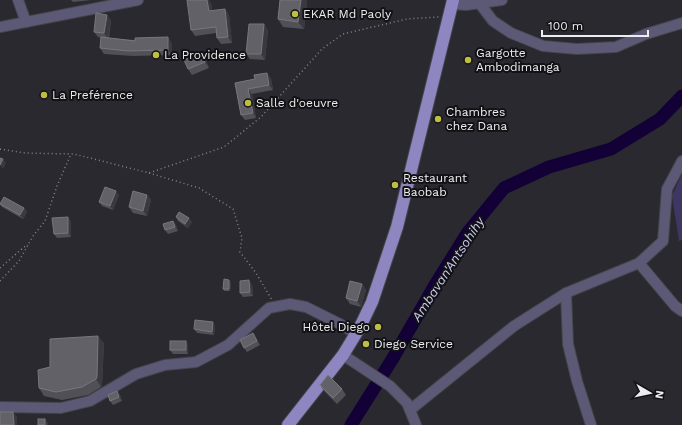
<svg xmlns="http://www.w3.org/2000/svg" width="682" height="425" viewBox="0 0 682 425" font-family="'Work Sans',sans-serif">
<style>
.green{fill:#3e3763}
.lines{fill:none;stroke-linecap:round;stroke-linejoin:round}
.river{stroke:#120037;stroke-width:13}
.minor-casing{stroke:#45444b;stroke-width:12}
.major-casing{stroke:#45444b;stroke-width:14}
.path{stroke:#86858b;stroke-width:1.5;stroke-dasharray:1 3;stroke-linecap:butt}
.minor{stroke:#5c5976;stroke-width:10}
.major{stroke:#8e86c1;stroke-width:12}
.wall{fill:#515057}
.shaded-wall{fill:#3a3940}
.building{fill:#626167;stroke:#77777d}
.poi-dot{fill:#bebf42;stroke:#121215;stroke-width:1.5}
.labels{text-anchor:middle;dominant-baseline:central;stroke-width:4;stroke-linejoin:round;paint-order:stroke}
.poi-label{font-size:12px;fill:#ededf1;stroke:#121215;text-anchor:start}
.water-label{font-size:13px;font-style:italic;fill:#ccc9ef;stroke:#121215}
</style>
<rect width="100%" height="100%" fill="#2a2930"/>
<path class="green" d="M 682,174 L 682,240 L 679,241 L 672,196 Z"/>
<g class="lines">
<path class="river" d="M 351,425 L 393,358 L 435,285 L 468,232 L 504,188 L 549,167 L 611,149 L 660,119 L 682,96"/>
<defs>
<g id="minor">
<path d="M 18,0 L 26,22"/>
<path d="M 452,4 L 466,5 L 502,0"/>
<path d="M 480,4 L 493,21 L 511,33 L 543,46 L 577,49 L 616,47 L 646,34 L 682,23"/>
<path d="M 0,27 L 138,0"/>
<path d="M 639,263 L 675,306 L 682,311"/>
<path d="M 566,293 L 568,344 L 577,381 L 591,425"/>
<path d="M 343,355 L 390,386 L 407,403 L 416,425"/>
<path d="M 0,407 L 61,408 L 90,401 L 136,374 L 165,365 L 196,362 L 228,345 L 269,308 L 290,304 L 306,307 L 340,324 L 356,334"/>
<path d="M 410,410 L 514,326 L 566,293 L 639,263 L 663,241 L 667,189 L 682,161"/>
</g>
<path id="major" d="M 288,425 L 343,355 L 360,327 L 372,302 L 397,227 L 453,0"/>
</defs>
<use href="#minor" class="minor-casing"/>
<use href="#major" class="major-casing"/>
<g class="path">
<path d="M 0,149 L 25,153 L 74,154 L 149,173 L 224,147 L 261,117 L 322,49 L 343,34 L 407,19 L 439,17"/>
<path d="M 149,173 L 199,188 L 233,209 L 242,238 L 240,252 L 256,273 L 272,300"/>
<path d="M 0,268 L 24,247 L 28,245"/>
<path d="M 0,281 L 19,261 L 33,236 L 45,221 L 57,186 L 71,154"/>
</g>
<use href="#minor" class="minor"/>
<use href="#major" class="major"/>
</g>
<g class="wall">
<path d="M 71,0 L 91,0 L 73,2 Z"/>
<path d="M 280,0 L 307,0 L 304,29 L 283,27 L 278,19 Z"/>
<path d="M 211,3 L 212,11 L 225,9 L 229,15 L 232,43 L 221,44 L 217,38 L 216,33 L 195,36 L 191,30 Z"/>
<path d="M 111,20 L 109,38 L 172,43 L 172,55 L 133,56 L 104,54 L 100,48 L 101,38 L 98,37 L 94,32 Z"/>
<path d="M 268,30 L 265,60 L 250,59 L 246,54 Z"/>
<path d="M 201,52 L 205,58 L 209,68 L 192,75 L 188,69 Z"/>
<path d="M 271,78 L 273,90 L 252,94 L 256,118 L 245,120 L 241,115 L 235,83 Z"/>
<path d="M 119,195 L 113,210 L 102,206 L 99,202 Z"/>
<path d="M 147,195 L 151,200 L 147,216 L 133,213 L 129,207 Z"/>
<path d="M 0,204 L 24,208 L 27,212 L 23,219 L 2,207 Z"/>
<path d="M 176,217 L 192,222 L 188,228 L 178,221 Z"/>
<path d="M 71,221 L 71,237 L 57,238 L 54,234 Z"/>
<path d="M 173,221 L 176,225 L 178,231 L 168,234 L 165,230 Z"/>
<path d="M 231,282 L 230,291 L 224,291 L 223,289 Z"/>
<path d="M 252,284 L 253,296 L 243,297 L 240,293 Z"/>
<path d="M 362,284 L 366,290 L 361,307 L 350,304 L 346,298 Z"/>
<path d="M 215,326 L 214,335 L 197,333 L 194,329 Z"/>
<path d="M 253,333 L 260,345 L 247,352 L 244,348 Z"/>
<path d="M 186,341 L 188,345 L 188,354 L 173,354 L 170,350 Z"/>
<path d="M 104,343 L 102,385 L 101,387 L 88,395 L 62,400 L 44,396 L 39,388 L 50,367 Z"/>
<path d="M 320,385 L 342,389 L 346,395 L 337,404 L 324,391 Z"/>
<path d="M 117,391 L 120,395 L 122,401 L 113,405 L 110,401 Z"/>
</g>
<g class="shaded-wall">
<path d="M 207,0 L 209,0 L 211,3 L 213,17 L 209,11 Z"/>
<path d="M 301,0 L 307,0 L 304,29 L 298,22 Z"/>
<path d="M 225,9 L 229,15 L 232,43 L 228,37 Z"/>
<path d="M 107,15 L 111,20 L 108,39 L 104,33 Z"/>
<path d="M 264,24 L 268,30 L 265,60 L 261,54 Z"/>
<path d="M 168,37 L 172,43 L 172,55 L 168,50 Z"/>
<path d="M 201,52 L 205,58 L 209,68 L 205,62 Z"/>
<path d="M 267,73 L 271,78 L 273,90 L 269,85 Z"/>
<path d="M 248,89 L 252,94 L 256,118 L 253,113 Z"/>
<path d="M 3,159 L 6,163 L 3,169 L 0,165 Z"/>
<path d="M 116,191 L 119,195 L 113,210 L 110,206 Z"/>
<path d="M 147,195 L 151,200 L 147,216 L 143,211 Z"/>
<path d="M 24,208 L 27,212 L 23,219 L 20,215 Z"/>
<path d="M 68,217 L 71,221 L 71,237 L 68,233 Z"/>
<path d="M 189,218 L 192,222 L 188,228 L 185,224 Z"/>
<path d="M 173,221 L 176,225 L 178,231 L 175,227 Z"/>
<path d="M 229,280 L 231,282 L 230,291 L 229,289 Z"/>
<path d="M 249,280 L 252,284 L 253,296 L 250,292 Z"/>
<path d="M 362,284 L 366,290 L 361,307 L 357,301 Z"/>
<path d="M 213,322 L 215,326 L 214,335 L 212,332 Z"/>
<path d="M 98,336 L 104,343 L 102,385 L 101,387 L 96,379 Z"/>
<path d="M 186,341 L 188,345 L 188,354 L 186,350 Z"/>
<path d="M 117,391 L 120,395 L 122,401 L 119,397 Z"/>
<path d="M 13,412 L 17,417 L 17,425 L 14,425 Z"/>
<path d="M 45,419 L 48,423 L 48,425 L 45,425 Z"/>
</g>
<g class="building">
<path d="M 187,0 L 207,0 L 209,11 L 225,9 L 228,37 L 217,38 L 216,27 L 191,30 Z"/>
<path d="M 280,0 L 301,0 L 298,22 L 278,19 Z"/>
<path d="M 96,13 L 107,15 L 104,33 L 94,32 Z"/>
<path d="M 249,24 L 264,24 L 261,54 L 246,54 Z"/>
<path d="M 101,37 L 135,41 L 135,38 L 168,37 L 168,50 L 128,51 L 100,48 Z"/>
<path d="M 201,52 L 205,62 L 188,69 L 184,60 Z"/>
<path d="M 267,73 L 269,85 L 248,89 L 253,113 L 241,115 L 235,83 L 255,79 L 254,75 Z"/>
<path d="M 0,158 L 3,159 L 0,165 Z"/>
<path d="M 105,187 L 116,191 L 110,206 L 99,202 Z"/>
<path d="M 133,191 L 147,195 L 143,211 L 129,207 Z"/>
<path d="M 4,197 L 24,208 L 20,215 L 0,204 Z"/>
<path d="M 179,212 L 189,218 L 185,224 L 176,217 Z"/>
<path d="M 68,217 L 68,233 L 54,234 L 52,218 Z"/>
<path d="M 173,221 L 175,227 L 165,230 L 163,224 Z"/>
<path d="M 224,279 L 229,280 L 229,289 L 223,289 Z"/>
<path d="M 249,280 L 250,292 L 240,293 L 240,281 Z"/>
<path d="M 350,281 L 362,284 L 357,301 L 346,298 Z"/>
<path d="M 195,320 L 213,322 L 212,332 L 194,329 Z"/>
<path d="M 253,333 L 257,341 L 244,348 L 240,340 Z"/>
<path d="M 98,336 L 97,377 L 96,379 L 82,387 L 56,392 L 39,388 L 38,370 L 50,367 L 50,339 Z"/>
<rect x="170" y="341" width="16" height="9"/>
<path d="M 328,375 L 342,389 L 333,398 L 320,385 Z"/>
<path d="M 117,391 L 119,397 L 110,401 L 108,395 Z"/>
<path d="M 0,412 L 13,412 L 14,425 L 0,425 Z"/>
<rect x="38" y="419" width="7" height="6"/>
</g>
<g class="poi-dot">
<circle cx="295" cy="14" r="4"/>
<circle cx="156" cy="55" r="4"/>
<circle cx="468" cy="60" r="4"/>
<circle cx="44" cy="95" r="4"/>
<circle cx="248" cy="103" r="4"/>
<circle cx="438" cy="119" r="4"/>
<circle cx="395" cy="185" r="4"/>
<circle cx="378" cy="327" r="4"/>
<circle cx="366" cy="344" r="4"/>
</g>
<g class="labels">
<g class="poi-label">
<text x="303" y="14">EKAR Md Paoly</text>
<text x="476" y="53">Gargotte<tspan x="476" dy="14">Ambodimanga</tspan></text>
<text x="164" y="55">La Providence</text>
<text x="52" y="95">La Preférence</text>
<text x="256" y="103">Salle d'oeuvre</text>
<text x="446" y="112">Chambres<tspan x="446" dy="14">chez Dana</tspan></text>
<text x="403" y="178">Restaurant<tspan x="403" dy="14">Baobab</tspan></text>
<text x="370" y="327" text-anchor="end">Hôtel Diego</text>
<text x="374" y="344">Diego Service</text>
</g>
<g class="water-label">
<text transform="translate(448 269) rotate(-57)">Ambavan'Antsohihy</text>
</g>
</g>
<g transform="translate(650 393) rotate(99)" stroke="#121215" stroke-width="3" paint-order="stroke">
<path d="M0-3L7 15L0 10L-7 15Z" fill="#ededf1"/>
<text y="-6" font-size="11" font-weight="bold" text-anchor="middle" fill="#ededf1">N</text>
</g>
<path d="M542 30v6h106v-6" fill="none" stroke="#ededf1" stroke-width="2"/>
<text x="548" y="30" font-size="12" fill="#ededf1" stroke="#121215" stroke-width="3" paint-order="stroke">100 m</text>
</svg>
